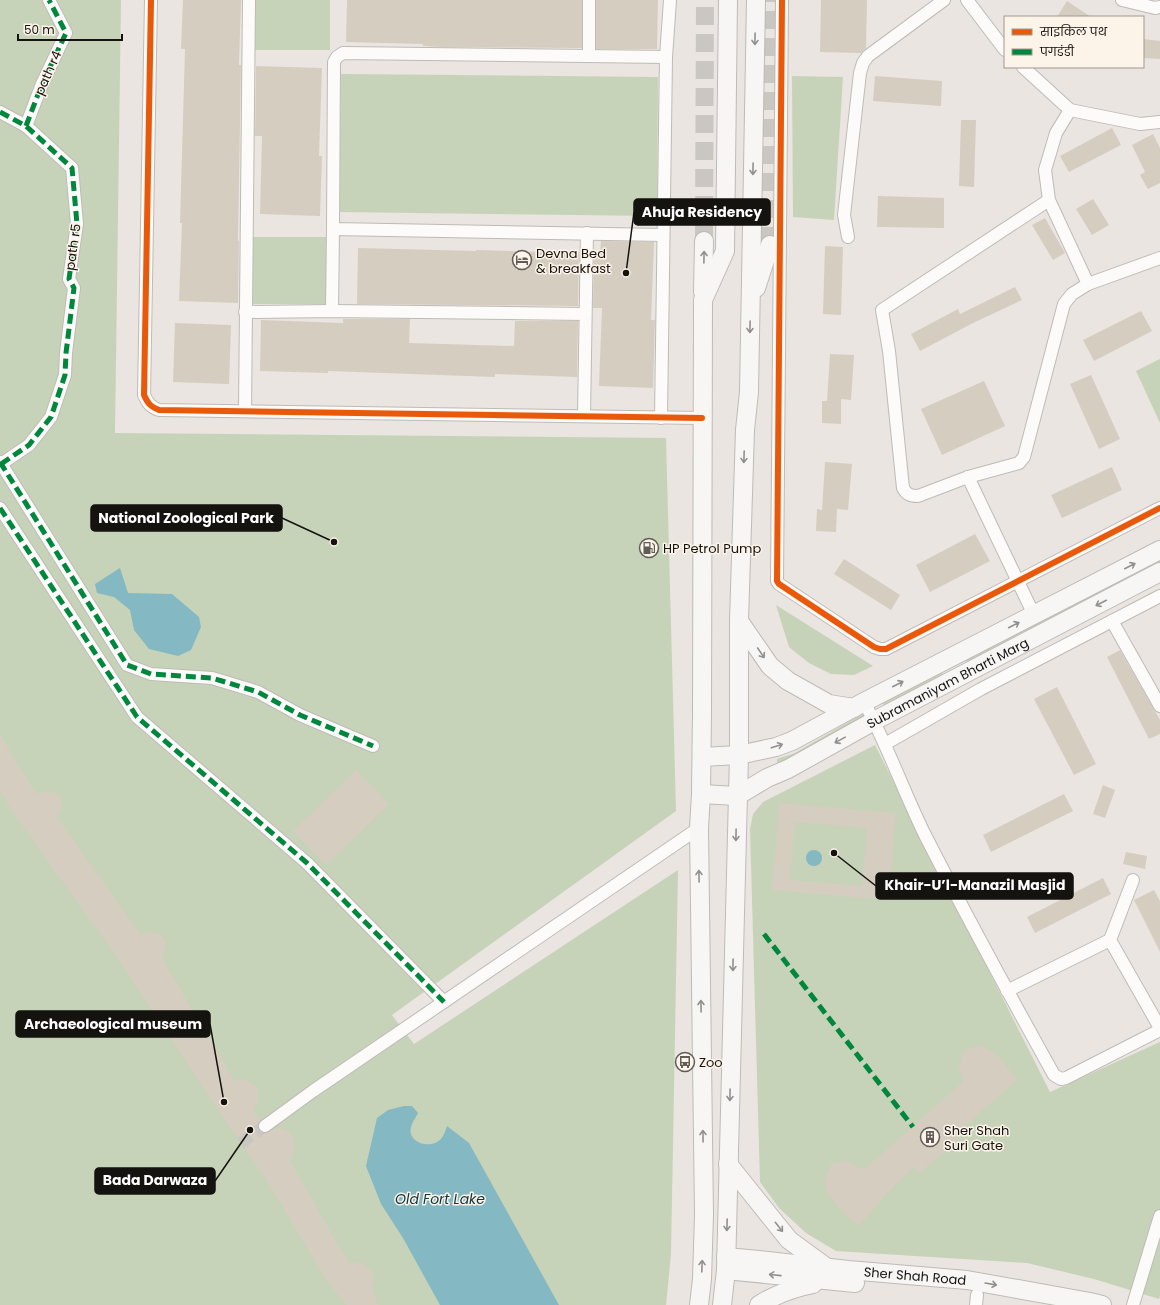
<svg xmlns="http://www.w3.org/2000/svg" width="1160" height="1305" viewBox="0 0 1160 1305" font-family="Poppins,'Noto Sans Devanagari',sans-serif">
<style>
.green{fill:#c7d3b8}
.water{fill:#84b8c2}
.building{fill:#d6cdc1;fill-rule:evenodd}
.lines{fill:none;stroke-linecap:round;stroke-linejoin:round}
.street-tunnel{stroke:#cac6c1;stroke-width:12;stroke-dasharray:12 6;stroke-linecap:butt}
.secondary-tunnel{stroke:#cac6c1;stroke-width:18;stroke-dasharray:18 9;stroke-linecap:butt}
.street-casing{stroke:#bebbb7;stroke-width:14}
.secondary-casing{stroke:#bebbb7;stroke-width:20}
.street{stroke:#fcfbfa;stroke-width:12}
.secondary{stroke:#f8f6f5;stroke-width:18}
.quiet{stroke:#00873e;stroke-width:5;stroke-dasharray:10 5;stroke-linecap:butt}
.cycleway-casing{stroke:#fcf3e9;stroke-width:8}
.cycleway{stroke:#e8590c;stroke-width:6}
.oneway{stroke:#92908e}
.labels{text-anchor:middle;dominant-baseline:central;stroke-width:3;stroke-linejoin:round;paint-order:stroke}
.street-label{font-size:13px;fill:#15130f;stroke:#fcf3e9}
.poi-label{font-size:13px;fill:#15130f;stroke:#fcf3e9;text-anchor:start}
.water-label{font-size:14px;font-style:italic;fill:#0f343c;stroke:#fcf3e9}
.leader{fill:none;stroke:#15130f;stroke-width:1.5}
.callout-dot{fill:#15130f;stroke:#fcf3e9;stroke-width:1.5}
.callout{fill:#15130f;stroke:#15130f;stroke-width:1.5}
.callout-label{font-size:14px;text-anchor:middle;font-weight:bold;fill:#fff}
</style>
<rect width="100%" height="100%" fill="#eae5e0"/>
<g class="green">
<path d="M 0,0 L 121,0 L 115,433 L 666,438 L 676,811 L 392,1015 L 414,1044 L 678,870 L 671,1254 L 666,1305 L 0,1305 Z"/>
<rect x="255" y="0" width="75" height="50"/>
<path d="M 341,74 L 658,77 L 657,216 L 339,212 Z"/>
<path d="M 792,76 L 843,77 L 834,220 L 793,217 Z"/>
<path d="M 252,237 L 327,237 L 327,304 L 253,304 Z"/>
<path d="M 1160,359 L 1160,423 L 1136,371 Z"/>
<path d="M 1160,557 L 1160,564 L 967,663 L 965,659 Z"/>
<path d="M 776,605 L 873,666 L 854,675 L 831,674 L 809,663 L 789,647 Z"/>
<path d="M 941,671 L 943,676 L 885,707 L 882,703 Z"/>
<path d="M 862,714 L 864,714 L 865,716 L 787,761 L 777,763 L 777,759 L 795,753 Z"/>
<path d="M 875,745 L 1050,1092 L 1160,1042 L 1160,1296 L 1159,1299 L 1094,1279 L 1027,1263 L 836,1251 L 806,1233 L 779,1208 L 760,1182 L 750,829 L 753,814 L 763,802 Z"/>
</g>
<g class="water">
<path d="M 120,568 L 128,593 L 172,594 L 199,617 L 201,627 L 191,650 L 178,656 L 149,649 L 134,630 L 130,610 L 114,597 L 97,593 L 95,584 Z"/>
<circle cx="814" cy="858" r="8"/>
<path d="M 404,1106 L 412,1106 L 418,1113 C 416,1117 412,1123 411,1127 C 407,1142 427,1148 437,1142 C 443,1139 445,1132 447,1126 L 469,1143 L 559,1305 L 440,1305 L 403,1238 L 381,1204 L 366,1166 L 377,1118 L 388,1110 Z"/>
</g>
<g class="building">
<path d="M 183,0 L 241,0 L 239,65 L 241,65 L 238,241 L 239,241 L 238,303 L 179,301 L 182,223 L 180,223 L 185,49 L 181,49 Z"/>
<path d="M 347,0 L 582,0 L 582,48 L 443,47 L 423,46 L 423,44 L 346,42 Z"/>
<path d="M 596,0 L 658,0 L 657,49 L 596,49 Z"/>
<path d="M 821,0 L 867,0 L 866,48 L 861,53 L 820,52 Z"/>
<path d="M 1067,1 L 1091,17 L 1057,17 Z"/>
<path d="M 1143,39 L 1160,41 L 1160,59 L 1143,58 Z"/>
<path d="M 256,66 L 322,68 L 319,156 L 322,156 L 320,216 L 260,214 L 262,136 L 255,136 Z"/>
<path d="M 875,76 L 942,81 L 941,106 L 873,101 Z"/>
<path d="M 961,120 L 976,120 L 974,187 L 959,186 Z"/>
<path d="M 1112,128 L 1121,145 L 1069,172 L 1060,156 Z"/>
<path d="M 1153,134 L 1160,148 L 1160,183 L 1148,189 L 1140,175 L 1145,172 L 1132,145 Z"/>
<path d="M 878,196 L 944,198 L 944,228 L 877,227 Z"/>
<path d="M 1093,199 L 1109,225 L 1092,235 L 1076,209 Z"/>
<path d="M 1045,218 L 1065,253 L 1053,260 L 1032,225 Z"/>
<path d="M 601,241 L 654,242 L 651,320 L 655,320 L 653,388 L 599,386 L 602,308 L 593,308 L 594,253 L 600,253 Z"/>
<path d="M 825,246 L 843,247 L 841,315 L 823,314 Z"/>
<path d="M 358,248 L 476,251 L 476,250 L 579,253 L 578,306 L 357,304 Z"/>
<path d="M 1015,287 L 1022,300 L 973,323 L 920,351 L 911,334 L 958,309 L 960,314 Z"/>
<path d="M 1141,311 L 1152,331 L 1094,361 L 1083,340 Z"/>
<path d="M 343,319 L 410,319 L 409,343 L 514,346 L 515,321 L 578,321 L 577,377 L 495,374 L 495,377 L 328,371 L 328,373 L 260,371 L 261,320 L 343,323 Z"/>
<path d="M 175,323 L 231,325 L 229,384 L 173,382 Z"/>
<path d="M 830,354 L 854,355 L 851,400 L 841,399 L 841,424 L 822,423 L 822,401 L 827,401 Z"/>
<path d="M 1091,375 L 1120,439 L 1099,449 L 1070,384 Z"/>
<path d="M 984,381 L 1005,426 L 942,455 L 921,409 Z"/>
<path d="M 825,462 L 852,464 L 848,510 L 837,509 L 836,532 L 816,531 L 817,509 L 822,510 Z"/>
<path d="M 1112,467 L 1122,490 L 1062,518 L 1051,495 Z"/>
<path d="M 975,534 L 990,561 L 930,592 L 916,565 Z"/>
<path d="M 844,559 L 900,595 L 891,610 L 834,574 Z"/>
<path d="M 1120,650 L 1160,720 L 1160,734 L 1149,739 L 1107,657 Z"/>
<path d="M 1057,687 L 1096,764 L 1074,775 L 1034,699 Z"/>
<path d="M 0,735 L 36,794 L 48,791 L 59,795 L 62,807 L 56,816 L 140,934 L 149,932 L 158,933 L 165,942 L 164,953 L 162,959 L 234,1080 L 245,1080 L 257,1087 L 259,1099 L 253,1109 L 260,1120 L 258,1123 L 259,1130 L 262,1133 L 265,1133 L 279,1128 L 288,1131 L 293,1138 L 294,1150 L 290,1161 L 349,1264 L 359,1262 L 372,1271 L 374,1279 L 371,1288 L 378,1305 L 347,1305 L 329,1284 L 266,1179 L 210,1098 L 124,967 L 15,815 L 0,791 Z"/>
<path d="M 356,770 L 389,804 L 326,865 L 293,831 Z"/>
<path d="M 1103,785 L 1115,790 L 1105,818 L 1093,814 Z"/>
<path d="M 1064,794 L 1073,811 L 991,852 L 983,835 Z"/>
<path d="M 779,803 L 896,813 L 888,900 L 772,890 ZM 795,822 L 867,828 L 862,886 L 790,880 Z"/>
<path d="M 1126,852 L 1147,856 L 1145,869 L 1123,864 Z"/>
<path d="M 1103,878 L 1111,894 L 1035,933 L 1027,917 Z"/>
<path d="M 1154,890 L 1160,901 L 1160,952 L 1134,900 Z"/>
<path d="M 980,1045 L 996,1054 L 1017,1080 L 955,1134 L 960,1139 L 919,1173 L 914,1167 L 884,1196 L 859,1226 L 843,1212 L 828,1194 L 824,1178 L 832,1164 L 846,1161 L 864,1170 L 963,1082 L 958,1067 L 964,1051 Z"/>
</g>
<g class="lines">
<path class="street-tunnel" d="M 241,1143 L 265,1126"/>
<g class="secondary-tunnel">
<path d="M 704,241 L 705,0"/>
<path d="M 770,245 L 772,0"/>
</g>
<defs>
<g id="street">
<path d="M 151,0 L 144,395 C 148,404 151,407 159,410 L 702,418"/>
<path d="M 782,0 L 777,581 L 779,584 L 874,647 L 880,649 L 886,649 L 1160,508"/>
<path d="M 967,0 L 1005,50"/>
<path d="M 1122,0 L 1155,8 L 1160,7"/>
<path d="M 589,56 L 589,0"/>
<path d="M 1023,67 L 1070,110 L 1140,124 L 1160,122"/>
<path d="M 1070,110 L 1056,133 L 1045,170 L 1049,200 L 1088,284"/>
<path d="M 0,112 L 26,126 L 72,168 L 77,224 L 69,279 L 74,288 L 66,353 L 65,375 L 51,417 L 29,445 L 1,464"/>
<path d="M 26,126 L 42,84 L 66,33 L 49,0"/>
<path d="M 1049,200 L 882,310 L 889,351 L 903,488 C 907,495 911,496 918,496 L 968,477 L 1019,463 L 1024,457 L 1064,304 L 1072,294 L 1088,284 L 1160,258"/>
<path d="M 663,235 L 333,229 L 334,62 L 337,57 L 343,53 L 666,57"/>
<path d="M 848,237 L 844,215 L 860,73 L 863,63 L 868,56 L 944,0"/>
<path d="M 332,311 L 333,229"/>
<path d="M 245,312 L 332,311 L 585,314"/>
<path d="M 245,411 L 249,0"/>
<path d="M 584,416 L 587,233"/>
<path d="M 661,418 L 666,57 L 670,0"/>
<path d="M 0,462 L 127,665 L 151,674 L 212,678 L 258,692 L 300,715 L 373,746"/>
<path d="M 968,477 L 1034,615"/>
<path d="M 0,508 L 137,717 L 307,863 L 444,1002"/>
<path d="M 1112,621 L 1160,706"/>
<path d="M 864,702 C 888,746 904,793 926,837 C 967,917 1010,996 1054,1075 L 1061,1079 L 1066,1078 L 1160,1030"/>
<path d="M 885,744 L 981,689 L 1160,596"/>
<path d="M 1110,940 L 1133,880"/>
<path d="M 1007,991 L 1110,940 L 1160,1028"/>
<path d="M 265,1126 L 313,1091 L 699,828"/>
<path d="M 976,1305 L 977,1295"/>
<path d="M 1133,1305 L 1160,1216"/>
</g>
<g id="secondary">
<path d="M 756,288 L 770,245"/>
<path d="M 703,292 L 704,241"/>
<path d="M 739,621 L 770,666 L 788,681 L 829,704 L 854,708"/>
<path d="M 702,757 L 739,755 L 776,747 L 792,741 L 864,702 L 1160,550"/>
<path d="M 701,794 L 737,796"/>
<path id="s1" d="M 737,796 L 767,778 L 788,769 L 874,721 L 1160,572"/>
<path d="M 728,1164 L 789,1240 L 826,1267"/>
<path id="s2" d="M 726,1257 L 759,1260 L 848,1270 L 967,1280 L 1090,1302 L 1102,1305"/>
<path d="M 726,1270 L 855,1283"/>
<path d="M 699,1305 L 702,1279 L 704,1215 L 699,828 L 701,794 L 702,713 L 703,300 L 725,251 L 728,0"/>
<path d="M 722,1305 L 726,1270 L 739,755 L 739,621 L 745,430 L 749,392 L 756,0"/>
<path d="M 759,1305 C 776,1294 793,1288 813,1284"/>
</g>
</defs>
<use href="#street" class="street-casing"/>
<use href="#secondary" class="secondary-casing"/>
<use href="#street" class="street"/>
<use href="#secondary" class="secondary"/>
<g class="quiet">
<path d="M 0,112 L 26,126 L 72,168 L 77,224 L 69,279 L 74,288 L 66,353 L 65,375 L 51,417 L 29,445 L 1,464"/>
<path d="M 26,126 L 42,84 L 66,33 L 49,0"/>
<path d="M 0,462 L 127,665 L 151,674 L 212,678 L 258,692 L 300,715 L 373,746"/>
<path d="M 0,508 L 137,717 L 307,863 L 444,1002"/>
<path d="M 764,934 L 913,1127"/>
</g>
<defs>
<g id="cycleway">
<path d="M 151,0 L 144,395 C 148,404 151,407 159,410 L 702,418"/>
<path d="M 782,0 L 777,581 L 779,584 L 874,647 L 880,649 L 886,649 L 1160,508"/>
</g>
</defs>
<use href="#cycleway" class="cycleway-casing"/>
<use href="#cycleway" class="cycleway"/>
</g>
<defs><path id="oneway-shaft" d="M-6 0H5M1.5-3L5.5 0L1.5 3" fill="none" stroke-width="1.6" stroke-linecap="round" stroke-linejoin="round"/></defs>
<g class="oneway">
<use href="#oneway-shaft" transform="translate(755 39) rotate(91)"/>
<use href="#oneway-shaft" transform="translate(753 169) rotate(91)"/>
<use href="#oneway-shaft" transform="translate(704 257) rotate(-89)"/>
<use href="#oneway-shaft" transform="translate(750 327) rotate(91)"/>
<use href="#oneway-shaft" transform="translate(744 457) rotate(92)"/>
<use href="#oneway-shaft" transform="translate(1130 566) rotate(-27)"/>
<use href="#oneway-shaft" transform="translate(1101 603) rotate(153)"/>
<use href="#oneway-shaft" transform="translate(1014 625) rotate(-27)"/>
<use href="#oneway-shaft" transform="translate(761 653) rotate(56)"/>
<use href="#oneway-shaft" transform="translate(898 684) rotate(-27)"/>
<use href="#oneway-shaft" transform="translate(840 740) rotate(151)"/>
<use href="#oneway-shaft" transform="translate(777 746) rotate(-18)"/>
<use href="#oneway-shaft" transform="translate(736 835) rotate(91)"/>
<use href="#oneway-shaft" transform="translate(699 876) rotate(-91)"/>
<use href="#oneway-shaft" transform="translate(733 965) rotate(91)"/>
<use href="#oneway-shaft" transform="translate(701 1006) rotate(-91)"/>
<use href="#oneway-shaft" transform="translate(730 1095) rotate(91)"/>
<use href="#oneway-shaft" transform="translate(703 1136) rotate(-91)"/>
<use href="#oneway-shaft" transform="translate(727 1225) rotate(92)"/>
<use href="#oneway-shaft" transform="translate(779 1227) rotate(52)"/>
<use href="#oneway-shaft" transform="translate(702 1266) rotate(-88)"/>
<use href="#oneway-shaft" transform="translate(775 1275) rotate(-174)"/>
<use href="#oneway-shaft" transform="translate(991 1284) rotate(10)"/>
</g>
<defs>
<symbol id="hotel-ring" viewBox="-11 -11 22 22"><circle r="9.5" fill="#fcf3e9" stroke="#605c58" stroke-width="1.5"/><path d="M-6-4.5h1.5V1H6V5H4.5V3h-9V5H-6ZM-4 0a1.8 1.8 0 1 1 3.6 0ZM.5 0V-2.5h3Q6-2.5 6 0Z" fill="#605c58"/></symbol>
<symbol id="fuel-ring" viewBox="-11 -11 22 22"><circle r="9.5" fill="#fcf3e9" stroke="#605c58" stroke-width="1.5"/><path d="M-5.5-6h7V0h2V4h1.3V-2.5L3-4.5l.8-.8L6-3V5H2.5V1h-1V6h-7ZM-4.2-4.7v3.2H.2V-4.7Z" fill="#605c58"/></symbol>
<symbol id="bus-ring" viewBox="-11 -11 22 22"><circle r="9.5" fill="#fcf3e9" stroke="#605c58" stroke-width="1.5"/><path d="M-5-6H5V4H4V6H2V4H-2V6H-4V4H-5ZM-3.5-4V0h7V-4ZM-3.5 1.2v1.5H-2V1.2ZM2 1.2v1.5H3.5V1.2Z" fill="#605c58"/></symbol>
<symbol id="building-ring" viewBox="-11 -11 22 22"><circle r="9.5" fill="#fcf3e9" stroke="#605c58" stroke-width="1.5"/><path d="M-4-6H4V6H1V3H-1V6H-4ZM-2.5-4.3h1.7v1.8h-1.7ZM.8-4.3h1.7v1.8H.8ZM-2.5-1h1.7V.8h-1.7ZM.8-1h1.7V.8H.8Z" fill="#605c58"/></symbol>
</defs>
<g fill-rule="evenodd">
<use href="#hotel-ring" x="511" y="249" width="22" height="22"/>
<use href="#fuel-ring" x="638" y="537" width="22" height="22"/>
<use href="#bus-ring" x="674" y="1051" width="22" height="22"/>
<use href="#building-ring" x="919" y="1126" width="22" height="22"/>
</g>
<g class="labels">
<g class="street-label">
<text transform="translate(48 73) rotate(-66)">path r4</text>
<text transform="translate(73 247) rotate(-82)">path r5</text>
<text stroke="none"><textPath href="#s1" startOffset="239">Subramaniyam Bharti Marg</textPath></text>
<text stroke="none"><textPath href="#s2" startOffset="190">Sher Shah Road</textPath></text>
</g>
<g class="poi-label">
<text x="536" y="253">Devna Bed<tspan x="536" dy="15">&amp; breakfast</tspan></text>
<text x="663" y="548">HP Petrol Pump</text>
<text x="699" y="1062">Zoo</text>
<text x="944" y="1130">Sher Shah<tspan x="944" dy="15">Suri Gate</tspan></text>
</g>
<g class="water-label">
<text x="440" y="1199">Old Fort Lake</text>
</g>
</g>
<path class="leader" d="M626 273L634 212M334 542L282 518M834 853L876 886M224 1102L210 1024M250 1130L215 1181"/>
<g class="callout-dot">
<circle cx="626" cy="273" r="4"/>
<circle cx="334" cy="542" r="4"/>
<circle cx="834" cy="853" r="4"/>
<circle cx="224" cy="1102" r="4"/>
<circle cx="250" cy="1130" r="4"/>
</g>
<g class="callout">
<rect x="634" y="199" width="136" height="26" rx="4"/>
<rect x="91" y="505" width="191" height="26" rx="4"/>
<rect x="876" y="873" width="197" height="26" rx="4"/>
<rect x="16" y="1011" width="194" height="26" rx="4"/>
<rect x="95" y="1168" width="120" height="26" rx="4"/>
</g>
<g class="callout-label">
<text x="702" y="217">Ahuja Residency</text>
<text x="186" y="523">National Zoological Park</text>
<text x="975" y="890">Khair-U’l-Manazil Masjid</text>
<text x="113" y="1029">Archaeological museum</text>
<text x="155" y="1185">Bada Darwaza</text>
</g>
<rect x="1004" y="16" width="140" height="52" fill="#fcf3e9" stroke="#a09992"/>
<rect x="1012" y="29" width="20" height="6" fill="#e8590c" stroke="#a09992"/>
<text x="1040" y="36" font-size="12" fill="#15130f">साइकिल पथ</text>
<rect x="1012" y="49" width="20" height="6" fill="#00873e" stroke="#a09992"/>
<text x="1040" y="56" font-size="12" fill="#15130f">पगडंडी</text>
<path d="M18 34v6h104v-6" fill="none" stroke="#15130f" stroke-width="2"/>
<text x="24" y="34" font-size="12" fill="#15130f" stroke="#fcf3e9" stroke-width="3" paint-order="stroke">50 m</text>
</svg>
